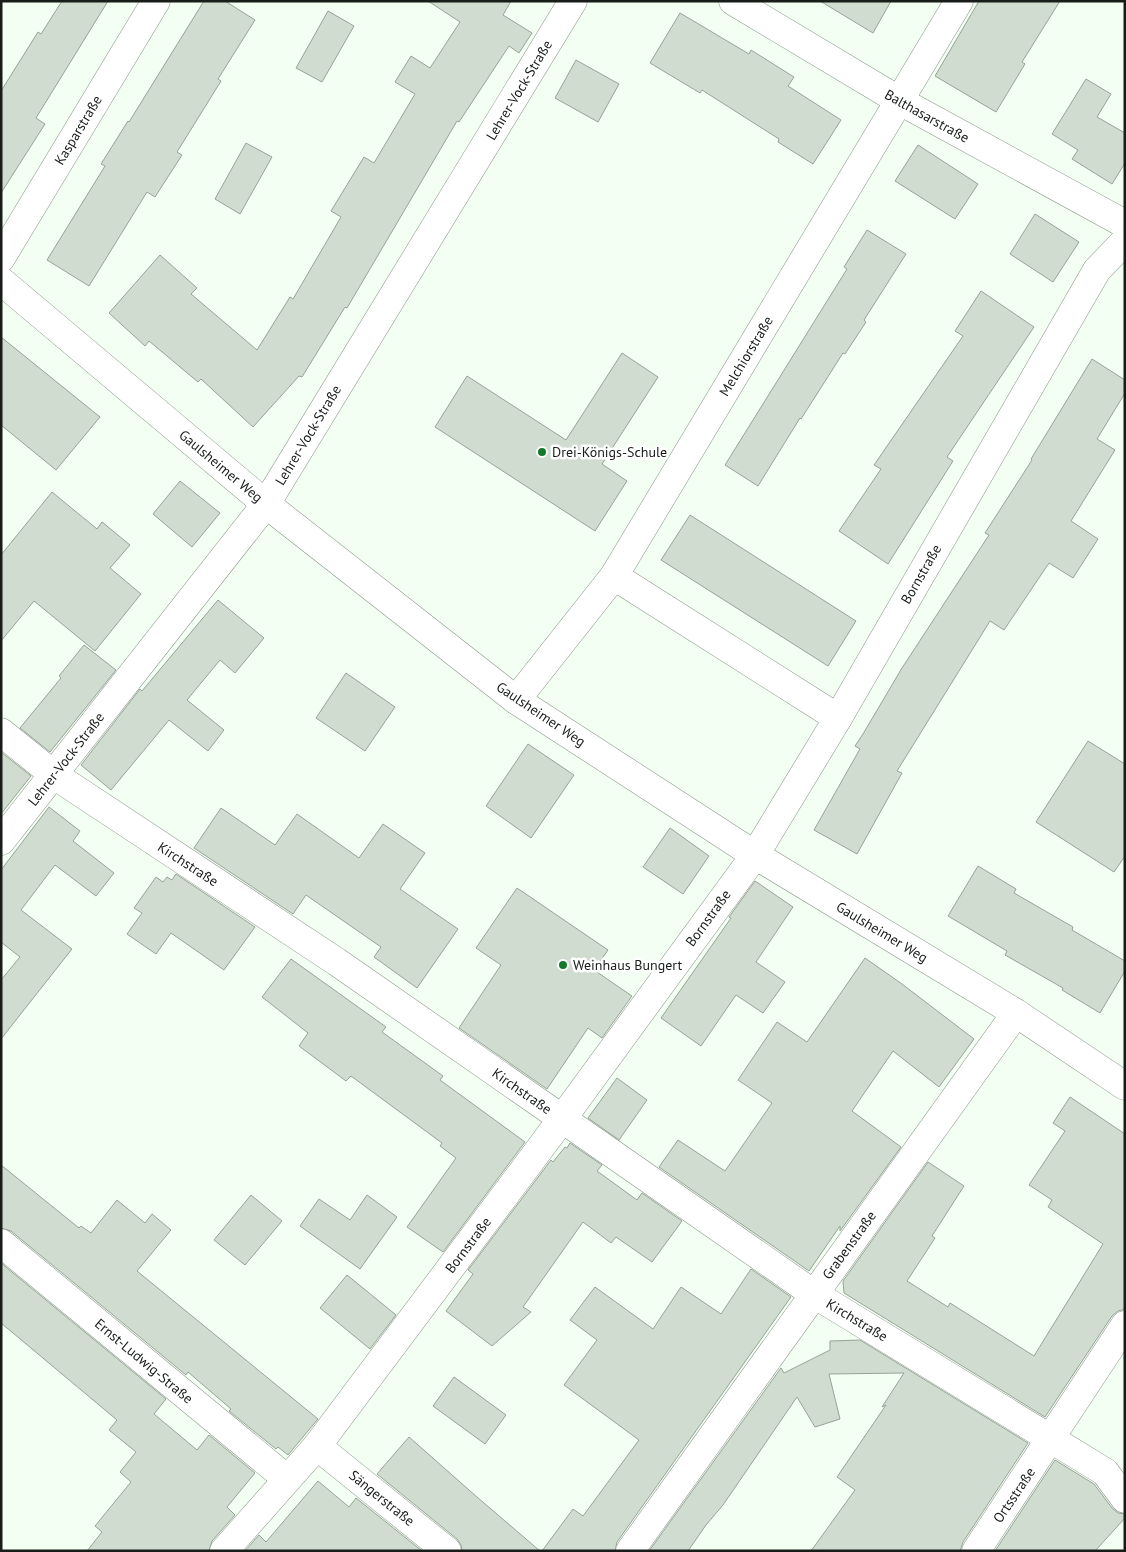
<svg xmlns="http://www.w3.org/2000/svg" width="1126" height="1552" viewBox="0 0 1126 1552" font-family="'PT Sans',sans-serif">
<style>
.building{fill:#d1dcd1;stroke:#98a398}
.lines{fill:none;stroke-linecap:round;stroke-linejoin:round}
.minor-casing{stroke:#899489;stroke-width:29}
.minor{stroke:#fff;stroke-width:28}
.poi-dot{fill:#14792c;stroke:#fff;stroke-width:2}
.labels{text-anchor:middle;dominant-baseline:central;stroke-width:5;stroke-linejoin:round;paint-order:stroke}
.street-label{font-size:14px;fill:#181d19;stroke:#fff}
.poi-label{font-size:14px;fill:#181d19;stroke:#fff;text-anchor:start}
</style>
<rect width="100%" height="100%" fill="#f3fff3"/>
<g class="building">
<path d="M 62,1 L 108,1 L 36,118 L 45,124 L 1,193 L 1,91 L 38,32 L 41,34 Z"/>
<path d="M 204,1 L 225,1 L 255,20 L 218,79 L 221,81 L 177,152 L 182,155 L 155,197 L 147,192 L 89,286 L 47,260 L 105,166 L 101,164 L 128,121 L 129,122 Z"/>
<path d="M 428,1 L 511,1 L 503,15 L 532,33 L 519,53 L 509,46 L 459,122 L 457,121 L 347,308 L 345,307 L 302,377 L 299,376 L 253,427 L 201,379 L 198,382 L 149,341 L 145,346 L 109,313 L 160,255 L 197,288 L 191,294 L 257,350 L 290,297 L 293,299 L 341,217 L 331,211 L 364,157 L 374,163 L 415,94 L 395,82 L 411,56 L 430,68 L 460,22 Z"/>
<path d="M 820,1 L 891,1 L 873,33 Z"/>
<path d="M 979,1 L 1060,1 L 1022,62 L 1025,64 L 996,112 L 935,76 Z"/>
<path d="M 328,11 L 354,26 L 322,82 L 296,68 Z"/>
<path d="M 680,13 L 749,54 L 751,50 L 794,77 L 788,86 L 841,120 L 813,164 L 778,142 L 779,139 L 702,90 L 700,93 L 650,63 Z"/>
<path d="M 576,60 L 619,84 L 598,122 L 555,98 Z"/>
<path d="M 1086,79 L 1111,94 L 1097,117 L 1125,133 L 1125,163 L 1112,184 L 1072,159 L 1078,150 L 1052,134 Z"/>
<path d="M 246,143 L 272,157 L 240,214 L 215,199 Z"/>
<path d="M 918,145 L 978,184 L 955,219 L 895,181 Z"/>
<path d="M 1035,214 L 1079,242 L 1053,282 L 1010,254 Z"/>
<path d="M 867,230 L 906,254 L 864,320 L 866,322 L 845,354 L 843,353 L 801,419 L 800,418 L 758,486 L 725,465 L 847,269 L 844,267 Z"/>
<path d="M 981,291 L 1034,327 L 947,457 L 953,461 L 888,564 L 839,531 L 881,469 L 874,465 L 963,336 L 955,331 Z"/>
<path d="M 1,337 L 100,417 L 56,470 L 1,425 Z"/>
<path d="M 622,353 L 658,377 L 602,464 L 627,481 L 595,531 L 435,427 L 467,376 L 566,440 Z"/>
<path d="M 1092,359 L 1125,380 L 1125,393 L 1097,439 L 1115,450 L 1071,521 L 1098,539 L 1073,578 L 1049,563 L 1004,630 L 990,621 L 897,771 L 902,773 L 857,854 L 814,830 L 860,749 L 855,746 L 863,734 L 902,668 L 989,535 L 985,533 L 1032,460 L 1031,459 Z"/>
<path d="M 180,481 L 220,513 L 192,547 L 153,514 Z"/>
<path d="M 52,492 L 97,529 L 102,522 L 130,545 L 110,568 L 141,594 L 95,651 L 34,601 L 1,641 L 1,555 Z"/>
<path d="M 690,515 L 856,621 L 828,666 L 661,560 Z"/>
<path d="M 218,600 L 264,638 L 235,673 L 220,660 L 187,700 L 224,730 L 208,751 L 169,720 L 111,790 L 81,765 L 140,689 L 142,691 Z"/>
<path d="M 84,645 L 116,670 L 50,752 L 20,728 L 61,678 L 59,676 Z"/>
<path d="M 346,673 L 395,707 L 365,751 L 316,718 Z"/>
<path d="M 1088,741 L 1125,764 L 1125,856 L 1114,872 L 1036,822 Z"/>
<path d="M 528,744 L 574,775 L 531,838 L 486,806 Z"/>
<path d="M 1,752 L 31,776 L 1,814 Z"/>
<path d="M 49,807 L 80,831 L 73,841 L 114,873 L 96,896 L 55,865 L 21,910 L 72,949 L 1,1039 L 1,980 L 20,957 L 1,942 L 1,870 Z"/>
<path d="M 221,808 L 275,845 L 297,814 L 359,858 L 383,824 L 425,853 L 400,889 L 458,929 L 417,988 L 374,957 L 381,947 L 306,895 L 293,914 L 194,848 Z"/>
<path d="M 670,828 L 709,856 L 683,894 L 643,867 Z"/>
<path d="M 978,866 L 1016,889 L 1014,893 L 1073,927 L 1072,930 L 1125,961 L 1125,971 L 1100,1013 L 1062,990 L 1063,988 L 1005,955 L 1007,951 L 948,916 Z"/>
<path d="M 176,874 L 255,927 L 224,970 L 171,933 L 156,954 L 127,934 L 142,913 L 134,908 L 156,877 L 163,882 L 167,877 L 172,880 Z"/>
<path d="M 755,881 L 793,907 L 756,962 L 785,982 L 763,1013 L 736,995 L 701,1046 L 661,1018 L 731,918 L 729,917 Z"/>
<path d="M 517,888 L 608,950 L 594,970 L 632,996 L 602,1038 L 588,1028 L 547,1089 L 459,1028 L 501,965 L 476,948 Z"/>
<path d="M 865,958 L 902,984 L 974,1039 L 939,1087 L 893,1051 L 852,1111 L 901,1147 L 840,1231 L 840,1226 L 809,1271 L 659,1167 L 678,1140 L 725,1171 L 772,1103 L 738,1080 L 777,1022 L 807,1042 Z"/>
<path d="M 291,959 L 386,1027 L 382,1032 L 443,1076 L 440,1080 L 525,1142 L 443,1252 L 407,1227 L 456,1158 L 440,1146 L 442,1143 L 351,1076 L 346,1081 L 299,1046 L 308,1033 L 262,997 Z"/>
<path d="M 617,1078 L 647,1100 L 619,1140 L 588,1118 Z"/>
<path d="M 1070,1097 L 1125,1134 L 1125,1309 L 1118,1311 L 1112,1316 L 1045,1417 L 844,1293 L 843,1281 L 928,1162 L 964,1186 L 932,1236 L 935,1238 L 907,1281 L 948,1307 L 950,1303 L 1034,1356 L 1103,1244 L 1048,1207 L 1052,1200 L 1029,1185 L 1065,1131 L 1053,1123 Z"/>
<path d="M 570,1143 L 602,1165 L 597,1171 L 637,1200 L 642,1193 L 682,1221 L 652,1262 L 616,1237 L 611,1243 L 583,1222 L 523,1307 L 531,1312 L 492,1346 L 446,1311 L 473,1274 L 468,1270 L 551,1160 L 553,1162 L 565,1147 L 567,1148 Z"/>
<path d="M 1,1165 L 79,1228 L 81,1226 L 91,1233 L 117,1200 L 145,1223 L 152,1214 L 171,1230 L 137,1271 L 318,1419 L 288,1455 L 278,1447 L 276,1449 L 229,1411 L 231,1409 L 188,1372 L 186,1375 L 11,1231 L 1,1228 Z"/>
<path d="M 251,1195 L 282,1221 L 245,1265 L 214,1240 Z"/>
<path d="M 367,1195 L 397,1217 L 360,1269 L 300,1226 L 319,1199 L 350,1220 Z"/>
<path d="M 1,1263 L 166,1399 L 154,1414 L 197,1450 L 209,1435 L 255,1473 L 227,1507 L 235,1515 L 212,1541 L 209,1551 L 87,1551 L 102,1532 L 95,1526 L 131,1482 L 120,1472 L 136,1452 L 109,1430 L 117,1420 L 1,1323 Z"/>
<path d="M 751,1269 L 791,1297 L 617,1542 L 615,1551 L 542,1551 L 573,1509 L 583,1516 L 639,1440 L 564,1385 L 597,1340 L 570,1320 L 595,1287 L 653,1329 L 681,1287 L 721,1314 Z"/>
<path d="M 347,1275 L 396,1315 L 370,1349 L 320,1308 Z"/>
<path d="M 860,1340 L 1028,1443 L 963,1542 L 960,1551 L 811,1551 L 855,1490 L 837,1477 L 886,1405 L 882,1407 L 904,1373 L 829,1374 L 840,1419 L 815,1427 L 797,1397 L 723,1505 L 706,1525 L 688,1551 L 649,1551 L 781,1368 L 784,1373 L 830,1350 L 830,1341 Z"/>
<path d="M 454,1377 L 506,1415 L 485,1444 L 433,1406 Z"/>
<path d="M 409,1437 L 477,1497 L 540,1551 L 462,1551 L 461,1545 L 457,1539 L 377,1474 Z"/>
<path d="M 1055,1460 L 1094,1484 L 1112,1508 L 1118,1513 L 1125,1514 L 1125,1518 L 1095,1551 L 995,1551 Z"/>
<path d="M 318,1481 L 349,1507 L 356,1498 L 422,1551 L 245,1551 L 259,1535 L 266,1542 Z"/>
</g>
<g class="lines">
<defs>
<g id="minor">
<path d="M 733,1 L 900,101 L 1125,224"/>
<path d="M 1,258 L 156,1"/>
<path d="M 1,281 L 266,504 L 516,700 L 755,855 L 1016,1013 L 1125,1086"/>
<path d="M 614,576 L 838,718"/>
<path d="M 516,700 L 614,576 L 959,1"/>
<path d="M 1,732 L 54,775 L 337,962 L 814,1294 L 1105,1472 L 1125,1499"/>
<path d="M 1,841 L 266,504 L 573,1"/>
<path d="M 1,1243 L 287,1479"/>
<path d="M 317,1446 L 447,1551"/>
<path d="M 224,1551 L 317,1446 L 562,1119 L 755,855 L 838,718 L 1097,270 L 1125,241"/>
<path d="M 630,1551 L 1016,1013"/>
<path d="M 976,1551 L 1125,1325"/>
</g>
</defs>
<use href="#minor" class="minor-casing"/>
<use href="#minor" class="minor"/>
</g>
<g class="poi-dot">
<circle cx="542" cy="452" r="5"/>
<circle cx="563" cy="965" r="5"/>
</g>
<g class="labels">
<g class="street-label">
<text transform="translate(519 90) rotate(-59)">Lehrer-Vock-Straße</text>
<text transform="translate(927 116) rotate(29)">Balthasarstraße</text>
<text transform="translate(78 130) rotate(-59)">Kasparstraße</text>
<text transform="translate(746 356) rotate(-59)">Melchiorstraße</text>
<text transform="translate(308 435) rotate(-59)">Lehrer-Vock-Straße</text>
<text transform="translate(221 466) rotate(40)">Gaulsheimer Weg</text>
<text transform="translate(921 574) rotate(-60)">Bornstraße</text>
<text transform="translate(541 714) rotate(34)">Gaulsheimer Weg</text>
<text transform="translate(66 759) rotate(-52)">Lehrer-Vock-Straße</text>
<text transform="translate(188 864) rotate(33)">Kirchstraße</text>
<text transform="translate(708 918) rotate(-54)">Bornstraße</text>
<text transform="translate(882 932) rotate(31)">Gaulsheimer Weg</text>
<text transform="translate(522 1091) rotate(35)">Kirchstraße</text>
<text transform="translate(468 1245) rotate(-53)">Bornstraße</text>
<text transform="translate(849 1245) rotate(-54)">Grabenstraße</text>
<text transform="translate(857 1320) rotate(31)">Kirchstraße</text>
<text transform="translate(144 1361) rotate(40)">Ernst-Ludwig-Straße</text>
<text transform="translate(1014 1495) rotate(-56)">Ortsstraße</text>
<text transform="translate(382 1498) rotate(39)">Sängerstraße</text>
</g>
<g class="poi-label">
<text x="552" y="452">Drei-Königs-Schule</text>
<text x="573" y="965">Weinhaus Bungert</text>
</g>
</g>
<rect width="1126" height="1552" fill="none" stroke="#181d19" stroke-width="5"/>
</svg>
